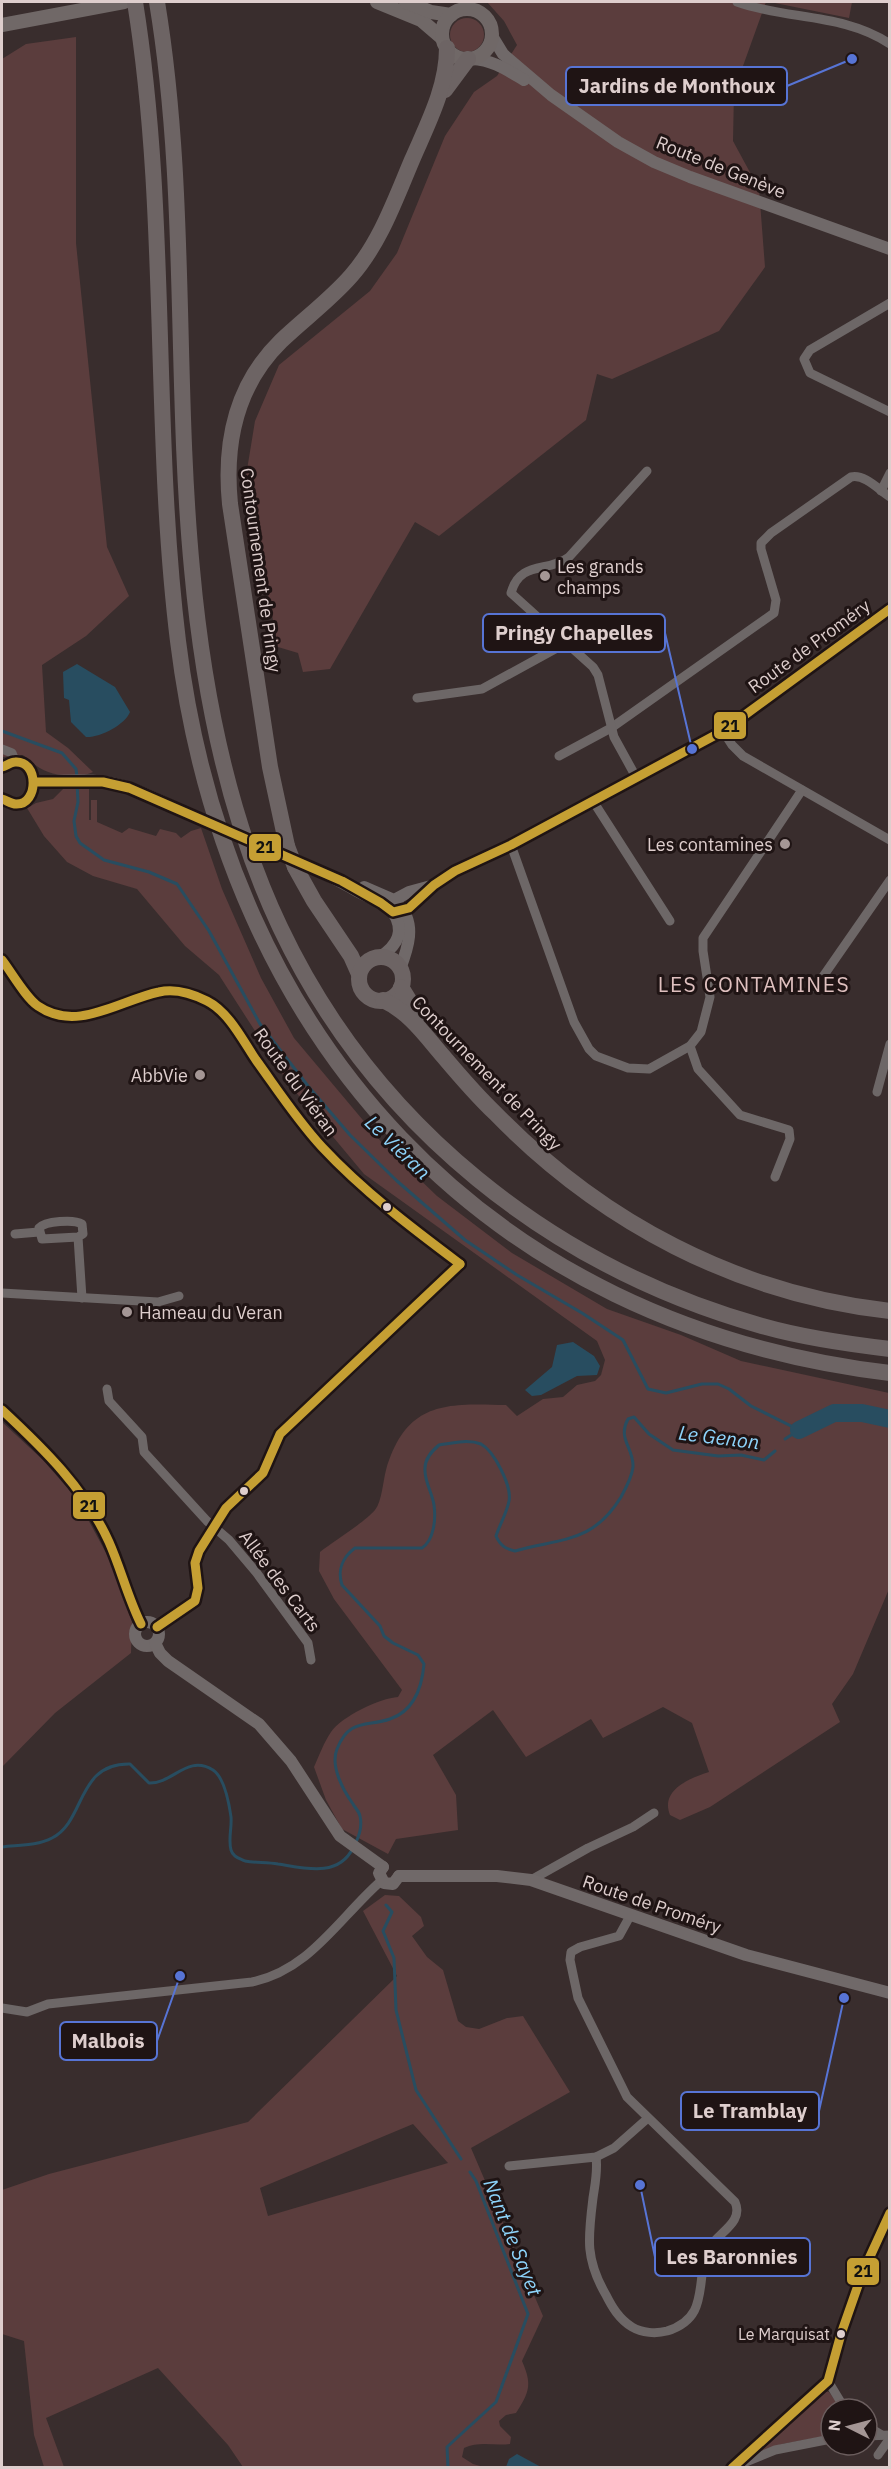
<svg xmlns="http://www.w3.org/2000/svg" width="891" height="2469" viewBox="0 0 891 2469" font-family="'IBM Plex Sans',sans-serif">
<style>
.green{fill:#5b3d3d;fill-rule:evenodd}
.water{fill:#284d60}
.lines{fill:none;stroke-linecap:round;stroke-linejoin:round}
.stream{stroke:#284d60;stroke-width:3}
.river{stroke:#284d60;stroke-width:18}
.secondary-tunnel{stroke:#524545;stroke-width:12;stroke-dasharray:12 6;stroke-linecap:butt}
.street{stroke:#6d6767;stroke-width:9}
.secondary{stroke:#706969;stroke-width:12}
.primary{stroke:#706867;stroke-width:14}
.highway{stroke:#6d6464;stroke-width:16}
.highway-bridge{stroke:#6d6464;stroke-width:16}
.bus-1-casing{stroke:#1f1414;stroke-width:14}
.bus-1{stroke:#c59f33;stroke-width:9}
.poi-dot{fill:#a49695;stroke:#1f1414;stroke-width:2}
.bus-dot{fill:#dececd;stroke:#1f1414;stroke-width:2}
.labels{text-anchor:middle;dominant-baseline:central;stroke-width:6;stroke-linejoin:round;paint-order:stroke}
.bus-label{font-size:16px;fill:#dececd;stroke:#1f1414;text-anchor:end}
.street-label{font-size:18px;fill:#dececd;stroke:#1f1414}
.poi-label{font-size:18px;fill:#dececd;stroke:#1f1414;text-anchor:start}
.water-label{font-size:20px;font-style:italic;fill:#8dd3fa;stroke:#1f1414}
.quarter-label{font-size:21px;letter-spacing:1.5px;fill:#dfc0bf;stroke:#1f1414}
.leader{fill:none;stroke:#5774d5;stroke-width:2}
.callout-dot{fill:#5774d5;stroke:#1f1414;stroke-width:2}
.callout{fill:#1f1414;stroke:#5774d5;stroke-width:2}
.callout-label{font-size:20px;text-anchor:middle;font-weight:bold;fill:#dececd}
.line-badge{stroke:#1f1414;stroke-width:2}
.pale-badge-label{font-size:16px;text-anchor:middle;font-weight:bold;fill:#111}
</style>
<rect width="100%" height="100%" fill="#392d2d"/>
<g class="green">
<path d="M 487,2 L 766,2 L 734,91 L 733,141 L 759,189 L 765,267 L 719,331 L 612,379 L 597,374 L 586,420 L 439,536 L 415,522 L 330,669 L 303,672 L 298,653 L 278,647 L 246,476 L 255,421 L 279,365 L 370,291 L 397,253 L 445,136 L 474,92 L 497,76 L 517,45 L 504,21 Z"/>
<path d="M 770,2 L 852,2 L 849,18 Z"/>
<circle cx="467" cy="35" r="17"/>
<path d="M 76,37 L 76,243 L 107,547 L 129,596 L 86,636 L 42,665 L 46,732 L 68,748 L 93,772 C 87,775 82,775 75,775 C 50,776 41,771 23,755 L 2,757 L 2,59 L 26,44 Z"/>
<path d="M 65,787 L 89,787 L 89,820 L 91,820 L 91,800 L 97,800 L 97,822 L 122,833 L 129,828 L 156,836 L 160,829 L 176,833 L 181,838 L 191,831 L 201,828 L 222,889 L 261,978 L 294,1038 L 383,1144 L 437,1196 L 512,1253 L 607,1309 L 681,1335 L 741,1361 L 889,1393 L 889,1589 L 853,1674 L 832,1704 L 840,1722 L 710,1807 L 680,1820 L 670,1815 C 660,1790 690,1778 709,1772 L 692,1723 L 663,1707 L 603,1738 L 591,1719 L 526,1757 L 493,1710 L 433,1755 L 456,1795 L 458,1830 L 396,1839 L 388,1854 L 342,1829 L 326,1800 L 314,1767 C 319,1756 324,1742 331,1732 C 341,1717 380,1698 398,1697 L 402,1690 L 334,1599 L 319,1571 L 320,1552 C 334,1541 365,1522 375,1510 C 382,1501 383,1481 386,1470 C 406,1402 444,1403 506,1405 L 517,1416 L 543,1399 L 563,1397 L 577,1385 L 595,1381 L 601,1375 L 605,1360 L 597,1341 L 364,1174 L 289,1084 L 219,975 L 185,946 L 137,889 L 93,876 L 67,862 L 44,836 L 27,808 L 36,803 L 53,799 Z"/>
<path d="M 2,1422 L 43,1460 L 77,1499 L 112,1564 L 132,1622 L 131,1653 L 55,1713 L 2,1767 Z"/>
<path d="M 385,1895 L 399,1896 L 421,1917 L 424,1926 L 412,1936 L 427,1957 L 443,1970 L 458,2021 L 466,2027 L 479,2029 L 507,2018 L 523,2016 L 570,2092 L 471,2148 L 543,2316 L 522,2361 C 532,2384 530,2391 516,2413 L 506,2415 L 499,2421 L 500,2426 L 511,2437 L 510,2444 C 493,2446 479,2441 464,2448 L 462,2457 L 473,2464 L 484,2467 L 243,2467 L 228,2445 L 158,2368 L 46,2418 L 64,2467 L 44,2467 L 34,2435 L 24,2341 L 2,2334 L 2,2190 L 49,2174 L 248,2122 L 397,1976 L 363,1911 ZM 413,2124 L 448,2163 L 268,2216 L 260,2188 Z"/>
<path d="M 824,2391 L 829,2392 L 841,2409 L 831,2409 L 831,2435 L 782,2444 L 747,2456 Z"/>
</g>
<g class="water">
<path d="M 77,664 L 115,687 L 130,712 C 125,725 99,738 86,737 L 71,722 L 69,700 L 64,698 L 63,672 Z"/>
<path d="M 573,1342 L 594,1356 L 600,1366 L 597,1375 L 577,1376 L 541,1395 L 532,1396 L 525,1390 L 552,1367 L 557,1345 Z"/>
<path d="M 517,2454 L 541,2467 L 506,2467 L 509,2459 Z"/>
</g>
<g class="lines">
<g class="stream">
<path d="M 2,731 L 62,753 L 76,769 L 77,777"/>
<path d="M 77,783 L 78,802 L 74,821 L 76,836 L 80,843 L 104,860 L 149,872 L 177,884 L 209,931 L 260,1024 L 308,1086 L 350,1135 L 397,1181 L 465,1240 L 517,1275 L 582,1313 L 623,1340 L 648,1389 L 666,1393 L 702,1384 L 718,1384 L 729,1389 L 751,1406 L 799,1430"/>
<path d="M 785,1439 L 799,1430"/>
<path d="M 356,1842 C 360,1834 362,1825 360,1816 C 359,1811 355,1808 353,1804 C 343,1790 330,1766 337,1749 C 349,1718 367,1727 390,1719 C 414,1711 422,1687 424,1664 L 418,1655 L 393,1643 L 384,1636 L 380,1626 L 342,1585 C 337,1570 343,1557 355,1548 L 422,1548 C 434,1540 436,1519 434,1505 C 432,1492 424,1481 425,1468 C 425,1458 432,1451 439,1445 C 452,1443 468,1439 481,1444 C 494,1451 512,1486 509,1501 C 507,1512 500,1524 496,1536 C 500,1545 505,1549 515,1551 C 562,1538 593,1543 621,1497 C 626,1488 632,1477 633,1467 C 634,1448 617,1439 628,1419 L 634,1417 L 649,1434 L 673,1450 L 718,1456 L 741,1455 L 764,1460 L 775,1451"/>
<path d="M 2,1847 C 18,1845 37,1846 52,1838 C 86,1821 76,1763 130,1764 L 149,1783 C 173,1784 187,1754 213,1770 C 225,1778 229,1803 231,1817 C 232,1827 228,1840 231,1850 C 233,1857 239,1858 245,1861 C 256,1863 267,1862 278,1864 C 304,1868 338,1878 353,1848"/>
<path d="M 386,1905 L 392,1912 L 383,1931 L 394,1958 L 396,2010 L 416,2090 L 461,2159"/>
<path d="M 448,2468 L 447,2447 L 496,2402 L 528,2314 L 476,2181 L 470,2172"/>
</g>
<path class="river" d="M 799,1430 L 834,1413 L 862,1413 L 890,1419"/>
<path class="secondary-tunnel" d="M 200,819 L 249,839"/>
<g class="street">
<path d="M 737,2 C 787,20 844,13 890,44"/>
<path d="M 890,303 L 810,350 L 804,359 L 810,373 L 890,412"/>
<path d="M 881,491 L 890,473"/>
<path d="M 417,698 L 482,689 L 566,643"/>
<path d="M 723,731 L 732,745 L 743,756 L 890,840"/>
<path d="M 2,749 L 12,753 L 16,763"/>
<path d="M 559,756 L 611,728 L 774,613 L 776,600 L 761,549 L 761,543 L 771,533 L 851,477 C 865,474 878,489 890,497"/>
<path d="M 636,777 L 614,737 L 598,675 L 593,667 L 511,593 C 520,560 548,573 569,557 L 647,471"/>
<path d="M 593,801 L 670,921"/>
<path d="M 511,845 L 574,1022 L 589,1049 L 596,1056 L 628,1068 L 649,1069 L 690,1046 L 701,1032 L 710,997 L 703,951 L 703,938 L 802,790"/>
<path d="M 2,960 L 36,1005 L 50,1013 L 66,1017 L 86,1016 L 161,991 L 187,992 L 210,1002 L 224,1014 L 287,1104 L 322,1147 L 392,1213 L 460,1264 L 280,1434 L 263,1473 L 226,1508 L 199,1551 L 195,1563 L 198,1588 L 195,1601 L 157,1627"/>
<path d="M 815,988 L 890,880"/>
<path d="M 690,1046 L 698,1069 L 740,1115 L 789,1130 L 790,1139 L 775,1177"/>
<path d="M 877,1092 L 890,1044"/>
<path d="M 15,1234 L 39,1232"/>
<path d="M 78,1237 L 42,1239 L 39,1228 C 45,1221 74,1219 82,1224 L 83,1234 L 78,1237 L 82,1298"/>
<path d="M 2,1293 L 158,1302 L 179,1296"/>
<path d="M 107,1389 L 109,1401 L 142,1437 L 144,1452 L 207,1521 L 229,1540 L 256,1572 L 308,1643 L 311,1660"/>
<path d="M 531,1880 L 588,1848 L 633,1827 L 654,1813"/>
<path d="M 2,2008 L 27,2012 L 48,2004 L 252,1982 C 310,1970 339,1918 381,1881"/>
<path d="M 596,2157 C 598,2171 595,2184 593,2198 C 588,2238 585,2259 606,2295 C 612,2307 619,2319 632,2327 C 642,2333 656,2334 667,2331 C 713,2317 693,2277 710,2247 C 719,2232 744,2222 735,2202 L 627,2097 L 578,1998 L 570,1960 L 571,1952 L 580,1947 L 619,1936 L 630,1916"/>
<path d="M 509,2166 L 596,2157 L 614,2148 L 648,2118"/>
<path d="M 845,2409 L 828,2381 L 829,2372 L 862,2274 L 890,2212"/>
<path d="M 867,2426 L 882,2435"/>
<path d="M 867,2436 L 890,2435"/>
<path d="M 878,2455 L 890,2438"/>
<path d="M 736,2466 L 775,2450 L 831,2439"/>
<path d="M 731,2468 L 828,2381"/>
</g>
<g class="secondary">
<path d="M 492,36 L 503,54 L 551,95 L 618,142 L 654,162 L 690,177 L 890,249"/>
<path d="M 472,59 C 493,60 507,70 524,80"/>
<path d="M 2,767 C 43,740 45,825 2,799"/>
<path d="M 35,782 C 57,781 83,779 105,782 C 138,787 169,806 200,819"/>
<path d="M 260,844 C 293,859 326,873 357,891 C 369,898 382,901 393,912 L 409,908 L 434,885 L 455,871 L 511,845 L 723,731 L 890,609"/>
<path d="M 364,887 L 394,900 L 409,892 L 431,886"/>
<path d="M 400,906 C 416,925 408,948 400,969"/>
<path d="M 380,957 C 398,945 405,931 393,912"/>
<path d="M 2,1410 C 44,1448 86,1489 109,1542 C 121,1568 127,1598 141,1624"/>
<circle cx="147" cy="1634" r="12"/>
<path d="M 155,1643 L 160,1653 L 168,1661 L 259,1724 L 291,1761 L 340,1836 L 383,1867"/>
<path d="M 383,1867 L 379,1873 L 384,1883 L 393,1884 L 399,1876"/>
<path d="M 399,1876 L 497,1876 L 531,1880 L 746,1955 L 890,1993"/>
</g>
<g class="primary">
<path d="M 377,2 L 421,20 L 442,38"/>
<path d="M 406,2 L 431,12 L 451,15"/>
<circle cx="467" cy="34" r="25"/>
<path d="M 2,25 L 124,2"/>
</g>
<g class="highway">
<path d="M 135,2 C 169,213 152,429 178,641 C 227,1039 486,1325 890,1373"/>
<path d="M 157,2 C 188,189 174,380 192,569 C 203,691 227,815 280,927 C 374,1126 552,1267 762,1326 C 804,1338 847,1344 890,1349"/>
<path d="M 445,90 L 468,59"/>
<path d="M 287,846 L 270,767 L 230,504 C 224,444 236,385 281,341 C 304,319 330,300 351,276 C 380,243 395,200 412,160 C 427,125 447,88 447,48"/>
<path d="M 295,867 L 314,901 L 351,956 L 359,974"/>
<circle cx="381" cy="979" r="22"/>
<path d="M 401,987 L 420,1018"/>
<path d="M 383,1000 C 409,1012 425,1035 443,1056 C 459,1075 476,1095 495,1113 C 601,1222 737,1294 890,1311"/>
</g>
<path class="highway-bridge" d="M 287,846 L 295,867"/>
<defs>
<g id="bus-1">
<path d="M 2,767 C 6,766 11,762 15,762 C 39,760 39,805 16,804 C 11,804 6,800 2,799"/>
<path d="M 35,782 L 103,782 L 129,788 L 342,881 L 381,903 L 393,912 L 409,908 L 434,885 L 455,871 L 511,845 L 723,731 L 890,609"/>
<path d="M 2,960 C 12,973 26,998 38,1006 C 77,1033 120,1000 159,992 C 176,988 193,994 207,1001 C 229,1012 243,1041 256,1060 C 277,1089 297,1120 322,1147 C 363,1191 412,1228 460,1264"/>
<path d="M 2,1410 C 44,1449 85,1489 109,1542 C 121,1569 128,1598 141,1624"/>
<path d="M 157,1627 L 195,1601 L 198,1588 L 195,1563 L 199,1551 L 226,1508 L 263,1473 L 280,1434 L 460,1264"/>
<path d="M 732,2468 L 828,2381 L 841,2334 L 862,2274 L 890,2213"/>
</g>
</defs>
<use href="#bus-1" class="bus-1-casing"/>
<use href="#bus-1" class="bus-1"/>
</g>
<g class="poi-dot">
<circle cx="545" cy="576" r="6"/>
<circle cx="785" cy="844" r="6"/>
<circle cx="200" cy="1075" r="6"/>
<circle cx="127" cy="1312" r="6"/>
</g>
<g class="bus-dot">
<circle cx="387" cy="1207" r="5"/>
<circle cx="244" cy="1491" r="5"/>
<circle cx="841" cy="2334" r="5"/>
</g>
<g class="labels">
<g class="bus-label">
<text x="830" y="2334">Le Marquisat</text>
</g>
<g class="street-label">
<text transform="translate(721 167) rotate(22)">Route de Genève</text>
<text transform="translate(261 570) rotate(82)">Contournement de Pringy</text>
<text transform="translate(809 646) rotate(-36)">Route de Proméry</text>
<text transform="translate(487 1073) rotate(46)">Contournement de Pringy</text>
<text transform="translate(296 1082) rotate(54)">Route du Viéran</text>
<text transform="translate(280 1581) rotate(53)">Allée des Carts</text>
<text transform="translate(652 1904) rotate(19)">Route de Proméry</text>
</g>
<g class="poi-label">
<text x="557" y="566">Les grands<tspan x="557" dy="21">champs</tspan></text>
<text x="773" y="844" text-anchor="end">Les contamines</text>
<text x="188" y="1075" text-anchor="end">AbbVie</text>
<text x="139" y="1312">Hameau du Veran</text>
</g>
<g class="water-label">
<text transform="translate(398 1147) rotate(44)">Le Viéran</text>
<text transform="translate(719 1437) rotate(7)">Le Genon</text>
<text transform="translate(513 2237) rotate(68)">Nant de Sayet</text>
</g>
<g class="quarter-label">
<text x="754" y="984">LES CONTAMINES</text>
</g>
</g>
<path class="leader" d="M852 59L787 86M692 749L665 633M180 1976L157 2041M844 1998L819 2111M640 2185L655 2257"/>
<g class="callout-dot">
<circle cx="852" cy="59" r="6"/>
<circle cx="692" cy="749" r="6"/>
<circle cx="180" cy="1976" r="6"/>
<circle cx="844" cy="1998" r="6"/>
<circle cx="640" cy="2185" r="6"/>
</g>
<g class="callout">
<rect x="566" y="67" width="221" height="38" rx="6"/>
<rect x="483" y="614" width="182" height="38" rx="6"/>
<rect x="60" y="2022" width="97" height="38" rx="6"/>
<rect x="681" y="2092" width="138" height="38" rx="6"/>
<rect x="655" y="2238" width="155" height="38" rx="6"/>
</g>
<g class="callout-label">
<text x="677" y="93">Jardins de Monthoux</text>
<text x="574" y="640">Pringy Chapelles</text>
<text x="108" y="2048">Malbois</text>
<text x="750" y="2118">Le Tramblay</text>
<text x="732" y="2264">Les Baronnies</text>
</g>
<g class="line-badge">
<rect x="713" y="711" width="34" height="29" rx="6" fill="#c59f33"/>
<rect x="248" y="833" width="34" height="29" rx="6" fill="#c59f33"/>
<rect x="72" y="1491" width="34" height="29" rx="6" fill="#c59f33"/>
<rect x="846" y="2257" width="34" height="29" rx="6" fill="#c59f33"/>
</g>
<g class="pale-badge-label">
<text x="730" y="732">21</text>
<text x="265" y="853">21</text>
<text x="89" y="1512">21</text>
<text x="863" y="2277">21</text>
</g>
<rect width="891" height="2469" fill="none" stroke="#dececd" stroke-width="6"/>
<g transform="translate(849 2427) rotate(276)"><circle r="28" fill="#1f1414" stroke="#6b5e5e" stroke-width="1.5"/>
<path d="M0-4.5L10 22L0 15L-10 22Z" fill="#a49695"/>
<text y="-9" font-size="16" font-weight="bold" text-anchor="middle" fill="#dececd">N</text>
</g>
</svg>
